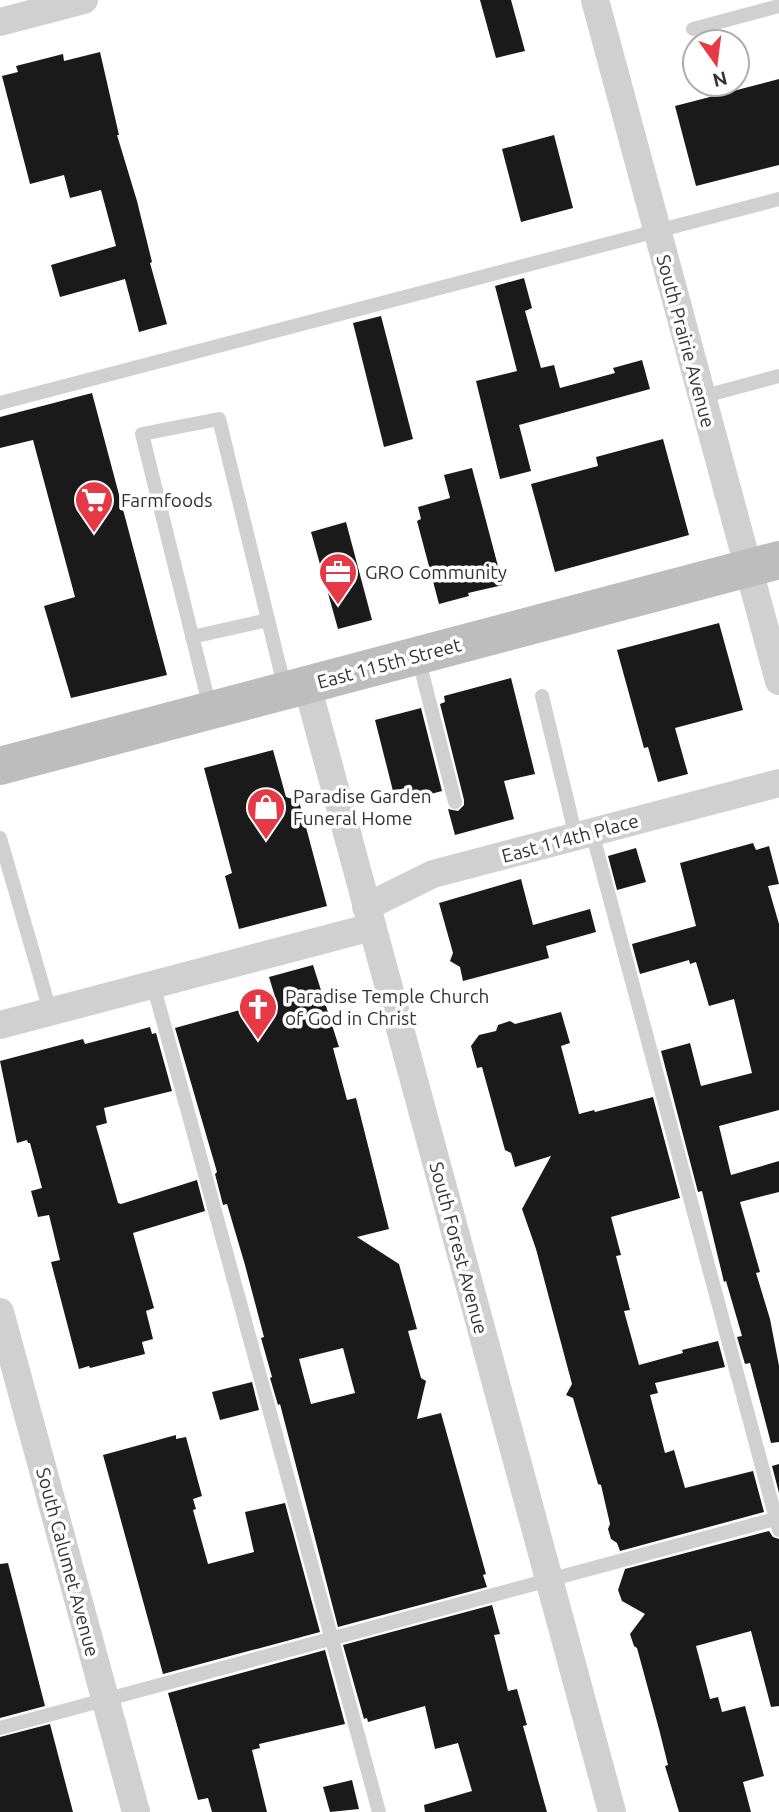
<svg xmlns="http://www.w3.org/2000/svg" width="779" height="1812" viewBox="0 0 779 1812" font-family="Ubuntu,sans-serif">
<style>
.building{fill:#1a1a1a;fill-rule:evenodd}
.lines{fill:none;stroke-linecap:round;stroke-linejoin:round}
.lane{stroke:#d0d0d0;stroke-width:14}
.street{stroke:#d0d0d0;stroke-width:28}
.secondary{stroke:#bdbdbd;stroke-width:38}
.labels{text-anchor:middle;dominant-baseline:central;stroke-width:7;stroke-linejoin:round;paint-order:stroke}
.street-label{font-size:19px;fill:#333;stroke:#fff}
.poi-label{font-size:19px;fill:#333;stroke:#fff;text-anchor:start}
</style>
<rect width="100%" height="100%" fill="#fff"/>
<g class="building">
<path d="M 480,0 L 511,0 L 525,51 L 496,58 Z"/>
<path d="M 100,52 L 119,135 L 117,135 L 137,201 L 152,262 L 150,263 L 167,324 L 139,332 L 125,279 L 60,297 L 51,265 L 116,246 L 101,190 L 70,198 L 64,175 L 30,184 L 2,76 L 18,72 L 16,66 L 63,54 L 64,61 Z"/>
<path d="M 779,79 L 779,165 L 696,186 L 675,106 Z"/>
<path d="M 554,135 L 573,208 L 521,222 L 502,149 Z"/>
<path d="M 524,278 L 532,308 L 525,311 L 541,368 L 554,365 L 560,388 L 615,373 L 613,368 L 642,360 L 650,389 L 519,425 L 531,471 L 500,479 L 476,381 L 517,371 L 495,286 Z"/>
<path d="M 381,316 L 413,439 L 384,447 L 353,323 Z"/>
<path d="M 92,393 L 167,675 L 71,698 L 44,606 L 75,597 L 33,440 L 0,448 L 0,417 Z"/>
<path d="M 663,439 L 689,535 L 555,572 L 531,484 L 598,466 L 596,457 Z"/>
<path d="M 472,468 L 503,585 L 468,593 L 469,596 L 439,604 L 417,521 L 421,519 L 418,507 L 450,498 L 444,475 Z"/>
<path d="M 346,522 L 372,620 L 338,629 L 311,532 Z"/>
<path d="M 719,623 L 743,710 L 675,728 L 688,774 L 658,782 L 648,747 L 644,748 L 617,650 Z"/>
<path d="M 511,678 L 535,774 L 504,781 L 514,819 L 455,835 L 448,809 L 458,811 L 464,805 L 464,800 L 440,704 L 445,702 L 444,696 Z"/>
<path d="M 421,708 L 442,791 L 408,800 L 405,788 L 393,791 L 375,720 Z"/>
<path d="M 273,750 L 286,797 L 299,801 L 327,906 L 239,929 L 225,876 L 232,873 L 204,768 Z"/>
<path d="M 753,843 L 756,850 L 769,846 L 779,884 L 768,886 L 779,924 L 779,1110 L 719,1126 L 731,1175 L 779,1161 L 779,1192 L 740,1202 L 760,1272 L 756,1273 L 770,1319 L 779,1366 L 779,1442 L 771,1443 L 750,1363 L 745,1364 L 737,1337 L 742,1336 L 726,1281 L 724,1282 L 702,1191 L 698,1192 L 661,1051 L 690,1043 L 701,1086 L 752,1073 L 734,999 L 709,1006 L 696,962 L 690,964 L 689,960 L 640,974 L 632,944 L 696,926 L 680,863 Z"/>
<path d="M 636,848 L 646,882 L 617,890 L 608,856 Z"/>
<path d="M 521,879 L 533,925 L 590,909 L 596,932 L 546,946 L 549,958 L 463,981 L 460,967 L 450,961 L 453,953 L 439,903 Z"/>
<path d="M 313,965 L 339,1047 L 333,1048 L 347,1100 L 356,1098 L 389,1229 L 357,1237 L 399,1264 L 417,1329 L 408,1331 L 421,1378 L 426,1381 L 417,1419 L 441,1413 L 486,1574 L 483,1575 L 487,1587 L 338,1627 L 280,1404 L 278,1405 L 270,1378 L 272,1377 L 261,1338 L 264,1337 L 245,1265 L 227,1204 L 223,1205 L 215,1174 L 217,1172 L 175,1028 L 276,1000 L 269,977 ZM 343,1348 L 355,1393 L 311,1404 L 299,1359 Z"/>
<path d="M 561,1012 L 570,1043 L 561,1046 L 579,1114 L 594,1110 L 595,1112 L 653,1097 L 680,1198 L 611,1217 L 621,1255 L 616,1256 L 630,1310 L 624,1311 L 639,1365 L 683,1353 L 682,1350 L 718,1341 L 725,1367 L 655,1383 L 658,1393 L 650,1395 L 665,1453 L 674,1450 L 685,1488 L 753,1471 L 764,1512 L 620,1551 L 617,1543 L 611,1539 L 608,1529 L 610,1524 L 601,1485 L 598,1484 L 573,1398 L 566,1395 L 572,1384 L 536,1249 L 522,1209 L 551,1156 L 515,1167 L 511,1153 L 505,1150 L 482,1067 L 477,1068 L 471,1046 L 479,1035 L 496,1031 L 498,1025 L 510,1021 L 515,1024 Z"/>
<path d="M 150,1027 L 152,1034 L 156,1033 L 172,1091 L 104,1108 L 107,1123 L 96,1126 L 118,1203 L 121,1204 L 197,1180 L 205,1211 L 133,1233 L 154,1308 L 146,1311 L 153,1339 L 142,1342 L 145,1354 L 90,1368 L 89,1366 L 79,1369 L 51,1262 L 60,1260 L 49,1215 L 38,1217 L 31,1191 L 42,1188 L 30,1143 L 28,1143 L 27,1140 L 17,1143 L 0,1061 L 83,1039 L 85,1044 Z"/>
<path d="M 252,1382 L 259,1410 L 220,1420 L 212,1392 Z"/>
<path d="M 176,1435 L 176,1439 L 186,1437 L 202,1496 L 193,1499 L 196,1509 L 193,1510 L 208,1564 L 254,1552 L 245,1512 L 285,1503 L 320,1632 L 163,1674 L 103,1455 Z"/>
<path d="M 779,1464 L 779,1493 L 772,1466 Z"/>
<path d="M 769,1531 L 773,1537 L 779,1539 L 779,1706 L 771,1707 L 751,1631 L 696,1646 L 710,1699 L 718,1697 L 722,1712 L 745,1706 L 764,1776 L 743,1782 L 751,1812 L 679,1812 L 665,1766 L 668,1765 L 659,1729 L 637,1648 L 634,1646 L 630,1634 L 645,1614 L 622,1601 L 618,1590 L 625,1569 Z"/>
<path d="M 8,1563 L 45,1706 L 0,1718 L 0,1564 Z"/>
<path d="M 492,1605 L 500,1634 L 494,1635 L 508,1691 L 517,1689 L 527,1725 L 523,1726 L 547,1812 L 425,1812 L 424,1805 L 472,1791 L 458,1743 L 435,1749 L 425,1706 L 368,1722 L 367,1718 L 364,1719 L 343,1645 Z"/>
<path d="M 325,1650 L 345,1724 L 259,1744 L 260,1748 L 252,1750 L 267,1812 L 212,1812 L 208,1798 L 198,1800 L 168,1693 Z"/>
<path d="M 50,1724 L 73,1812 L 0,1812 L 0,1737 Z"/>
<path d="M 352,1780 L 359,1809 L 330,1812 L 323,1787 Z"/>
</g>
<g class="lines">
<g class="lane">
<path d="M 693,29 L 779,6"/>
<path d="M 701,397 L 779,376"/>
<path d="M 0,403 L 779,199"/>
<path d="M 192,637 L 268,620"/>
<path d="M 418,657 L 455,802"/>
<path d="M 542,696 L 576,837"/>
<path d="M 210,708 L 142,434 L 219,419 L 285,689"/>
<path d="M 592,832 L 779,1530"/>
<path d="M 0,838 L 50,1011"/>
<path d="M 153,984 L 379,1812"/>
<path d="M 0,1728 L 779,1518"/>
</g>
<g class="street">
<path d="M 595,0 L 779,681"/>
<path d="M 0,22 L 84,0"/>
<path d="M 307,685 L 612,1812"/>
<path d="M 366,907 L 433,874 L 779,783"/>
<path d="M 0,1025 L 372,927"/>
<path d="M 0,1312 L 136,1812"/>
</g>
<path class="secondary" d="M 0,766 L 779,560"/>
</g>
<defs>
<symbol id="supermarket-pin" viewBox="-11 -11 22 30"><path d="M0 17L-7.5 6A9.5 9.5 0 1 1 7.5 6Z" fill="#e63946" stroke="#fff"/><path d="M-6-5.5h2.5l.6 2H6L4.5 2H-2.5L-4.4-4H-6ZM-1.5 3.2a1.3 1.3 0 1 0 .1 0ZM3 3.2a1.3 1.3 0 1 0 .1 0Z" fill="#fff"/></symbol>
<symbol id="office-pin" viewBox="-11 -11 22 30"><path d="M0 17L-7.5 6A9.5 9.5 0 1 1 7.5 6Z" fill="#e63946" stroke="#fff"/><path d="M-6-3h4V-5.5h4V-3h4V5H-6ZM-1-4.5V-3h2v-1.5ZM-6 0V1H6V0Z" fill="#fff"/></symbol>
<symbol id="shop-pin" viewBox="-11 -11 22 30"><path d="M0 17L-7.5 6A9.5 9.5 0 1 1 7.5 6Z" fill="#e63946" stroke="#fff"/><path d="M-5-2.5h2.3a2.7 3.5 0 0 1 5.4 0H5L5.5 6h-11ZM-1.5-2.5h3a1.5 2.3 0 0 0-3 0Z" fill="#fff"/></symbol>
<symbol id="church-pin" viewBox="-11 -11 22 30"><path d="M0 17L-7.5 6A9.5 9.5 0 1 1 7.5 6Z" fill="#e63946" stroke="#fff"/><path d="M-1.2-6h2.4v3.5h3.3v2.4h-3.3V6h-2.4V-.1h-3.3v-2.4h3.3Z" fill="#fff"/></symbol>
</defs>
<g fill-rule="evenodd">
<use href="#supermarket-pin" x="72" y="478" width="44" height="60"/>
<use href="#office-pin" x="316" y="550" width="44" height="60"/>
<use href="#shop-pin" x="244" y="785" width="44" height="60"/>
<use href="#church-pin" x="236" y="985" width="44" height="60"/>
</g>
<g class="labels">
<g class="street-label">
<text transform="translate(686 341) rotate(75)">South Prairie Avenue</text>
<text transform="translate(389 663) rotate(-15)">East 115th Street</text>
<text transform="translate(570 838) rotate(-15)">East 114th Place</text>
<text transform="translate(459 1248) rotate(75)">South Forest Avenue</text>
<text transform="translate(68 1562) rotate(75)">South Calumet Avenue</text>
</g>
<g class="poi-label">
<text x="121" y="500">Farmfoods</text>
<text x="365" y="572">GRO Community</text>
<text x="293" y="796">Paradise Garden<tspan x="293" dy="22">Funeral Home</tspan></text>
<text x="285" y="996">Paradise Temple Church<tspan x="285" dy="22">of God in Christ</tspan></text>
</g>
</g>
<g transform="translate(716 63) rotate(166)"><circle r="33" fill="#ffffff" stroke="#adadad" stroke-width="2"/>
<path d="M0-5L12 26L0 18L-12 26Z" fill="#e63946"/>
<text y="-10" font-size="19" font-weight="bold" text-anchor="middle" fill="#333333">N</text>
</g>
</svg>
